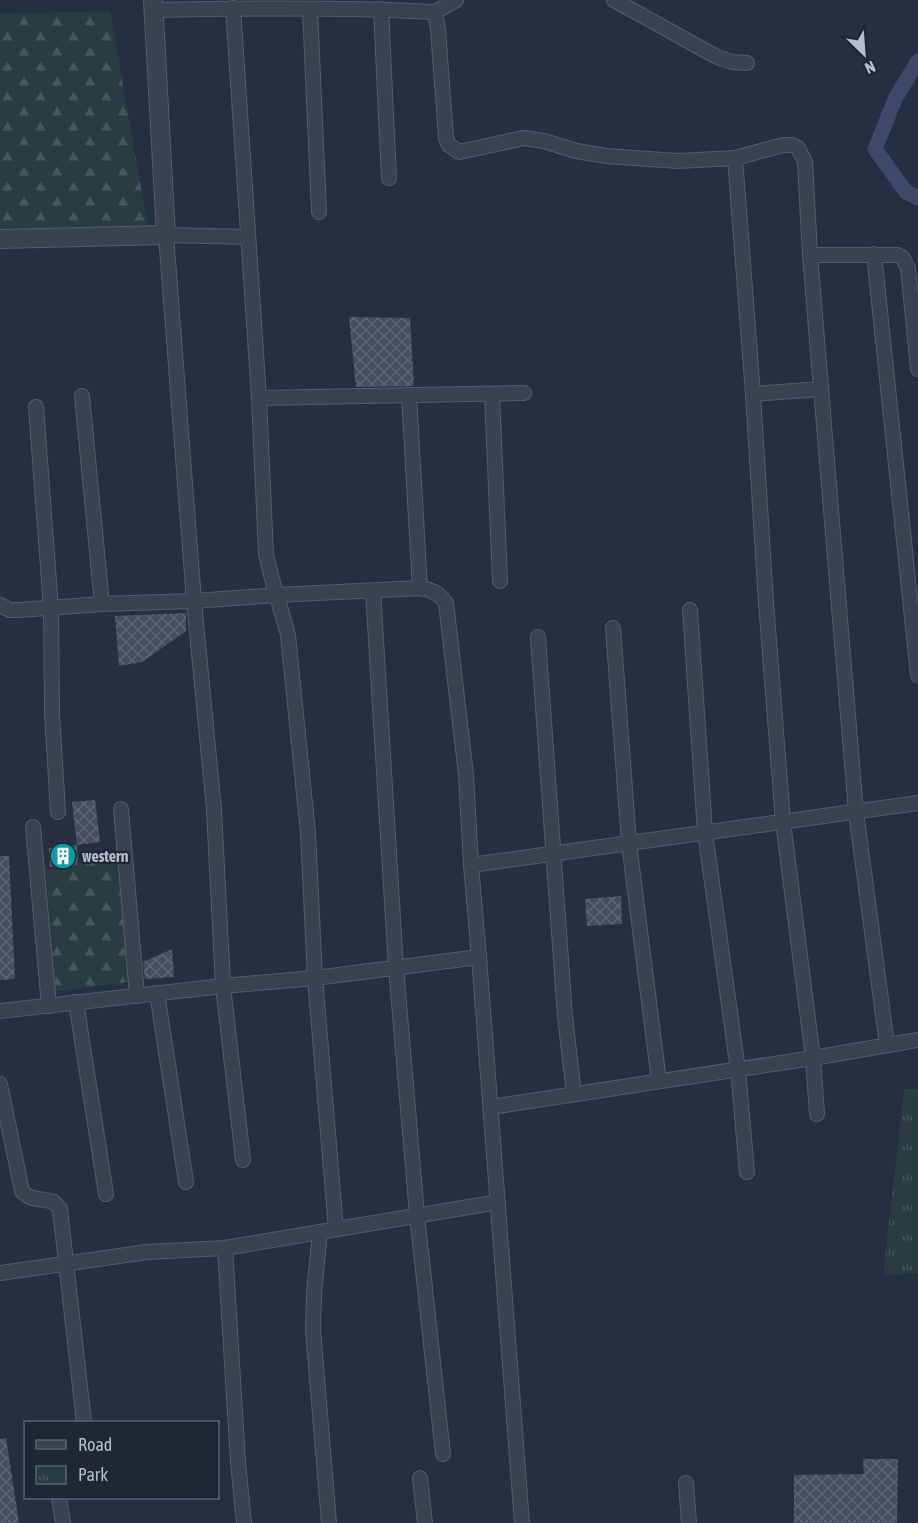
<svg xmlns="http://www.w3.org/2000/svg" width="918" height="1523" viewBox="0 0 918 1523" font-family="'Asap Condensed',sans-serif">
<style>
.forest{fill:url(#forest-firs)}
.park{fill:url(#park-tufts)}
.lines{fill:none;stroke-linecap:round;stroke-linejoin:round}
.canal{stroke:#3c496a;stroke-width:15}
.building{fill:url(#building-cross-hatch)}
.minor-casing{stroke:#555c6b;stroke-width:16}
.tertiary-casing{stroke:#555c6b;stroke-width:20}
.minor{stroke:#3a4151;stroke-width:14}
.tertiary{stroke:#3a4151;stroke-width:18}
.labels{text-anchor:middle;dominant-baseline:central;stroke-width:4.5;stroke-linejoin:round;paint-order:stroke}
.poi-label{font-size:16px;font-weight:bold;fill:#b7bccb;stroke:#1f2636;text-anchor:start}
</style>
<defs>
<pattern id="forest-firs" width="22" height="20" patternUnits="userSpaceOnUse" patternTransform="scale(1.5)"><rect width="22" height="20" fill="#283c42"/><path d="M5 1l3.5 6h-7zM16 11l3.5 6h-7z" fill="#45565c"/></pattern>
<pattern id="park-tufts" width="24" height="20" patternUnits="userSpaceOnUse" patternTransform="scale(1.5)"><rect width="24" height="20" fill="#283c42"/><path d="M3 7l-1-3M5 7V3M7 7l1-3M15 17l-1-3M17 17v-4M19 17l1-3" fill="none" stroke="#45565c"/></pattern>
<pattern id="building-cross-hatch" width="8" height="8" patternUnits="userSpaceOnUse" patternTransform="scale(1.5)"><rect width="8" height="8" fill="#454d63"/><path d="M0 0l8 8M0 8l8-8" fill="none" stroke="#5e6578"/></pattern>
</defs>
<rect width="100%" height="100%" fill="#262e41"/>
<g class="forest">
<path d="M 110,11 L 148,227 L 0,229 L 0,14 Z"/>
<path d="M 133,855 L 129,982 L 55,992 L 46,870 Z"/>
</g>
<path class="park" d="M 918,1089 L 918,1273 L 883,1275 L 904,1090 Z"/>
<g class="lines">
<path class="canal" d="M 918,61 L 895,99 L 875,149 L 906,192 L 918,198"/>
</g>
<g class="building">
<path d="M 349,317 L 410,318 L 414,386 L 356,387 Z"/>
<path d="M 186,613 L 186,631 L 142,662 L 119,666 L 115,616 Z"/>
<path d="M 95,800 L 100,842 L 77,845 L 72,802 Z"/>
<path d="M 77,845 L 78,865 L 50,867 L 49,848 Z"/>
<path d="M 0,856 L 9,856 L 15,979 L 0,980 Z"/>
<path d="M 621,896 L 622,924 L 587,926 L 585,899 Z"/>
<path d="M 172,949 L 174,977 L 145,979 L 143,962 Z"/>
<path d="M 6,1438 L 19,1523 L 0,1523 L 0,1439 Z"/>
<path d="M 863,1459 L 898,1459 L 897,1523 L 794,1523 L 794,1475 L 864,1474 Z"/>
</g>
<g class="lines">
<defs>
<g id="minor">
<path d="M 614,0 L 717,57 L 732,62 L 747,63"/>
<path d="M 310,9 L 319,212"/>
<path d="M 381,9 L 389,178"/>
<path d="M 154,10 C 247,8 341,7 435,12 L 438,29 L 446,138 L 449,145 L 459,152 L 524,138 L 544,141 L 576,151 L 606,156 L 678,161 L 735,158 L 783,145 L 792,145 L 798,148 L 805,162 L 810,255 L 856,812 L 887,1045"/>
<path d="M 435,12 L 456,0"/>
<path d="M 735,158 L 753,394 L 766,602 L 783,822 L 813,1058 L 817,1114"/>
<path d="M 874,254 L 918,675"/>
<path d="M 810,255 L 897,255 L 903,258 L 908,268 L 918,369"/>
<path d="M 492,394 L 500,581"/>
<path d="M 753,394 L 821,389"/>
<path d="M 409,395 L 420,588"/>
<path d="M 82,396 L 102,604"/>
<path d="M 259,398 L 524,393"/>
<path d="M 36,407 L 51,608 L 52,713 L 58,812"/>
<path d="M 373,591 L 396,968 L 417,1215 L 443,1454"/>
<path d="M 0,605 L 10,610 L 19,610 L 102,604 L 194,601 L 277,595 L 420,588 C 432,590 439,593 446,603 L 466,775 L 471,865 L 479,957 L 522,1523"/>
<path d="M 690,610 L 705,832 L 738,1070 L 747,1172"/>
<path d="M 613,628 L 629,843 L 659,1081"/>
<path d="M 538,637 L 565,1016 L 574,1094"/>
<path d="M 121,809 L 137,996"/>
<path d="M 33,827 L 49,1006"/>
<path d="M 471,865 L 918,803"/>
<path d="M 157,993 L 186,1182"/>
<path d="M 76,1002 L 106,1194"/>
<path d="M 0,1011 L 223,986 L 315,978 L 308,833 L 288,635 L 271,575 L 266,554 L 259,398 L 233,8"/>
<path d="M 0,1084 L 22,1191 C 30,1201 42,1198 54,1202 L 60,1209 L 84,1422"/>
<path d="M 491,1107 L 813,1058 L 918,1040"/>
<path d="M 243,1160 L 223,986 L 214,810 L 194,601 L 166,235 L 248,237"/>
<path d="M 336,1229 L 315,978 L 479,957"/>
<path d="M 320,1232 L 314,1294 L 313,1330 L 329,1523"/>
<path d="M 225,1248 L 238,1462 L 244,1523"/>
<path d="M 0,1273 L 147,1252 L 225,1248 L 498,1202"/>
<path d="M 420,1478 L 425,1523"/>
<path d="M 686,1483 L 689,1523"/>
<path d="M 59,1498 L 63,1523"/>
</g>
<path id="tertiary" d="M 0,239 L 166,235 L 153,0"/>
</defs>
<use href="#minor" class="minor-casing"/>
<use href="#tertiary" class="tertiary-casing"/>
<use href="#minor" class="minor"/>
<use href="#tertiary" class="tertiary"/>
</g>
<defs>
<symbol id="building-disc" viewBox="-11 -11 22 22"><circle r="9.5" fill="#0f9aa8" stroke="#1f2636"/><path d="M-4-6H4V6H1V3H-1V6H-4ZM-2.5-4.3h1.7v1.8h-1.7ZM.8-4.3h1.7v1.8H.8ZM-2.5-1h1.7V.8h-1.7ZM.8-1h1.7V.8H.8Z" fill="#fff"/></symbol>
</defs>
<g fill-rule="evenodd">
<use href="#building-disc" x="48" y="841" width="30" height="30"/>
</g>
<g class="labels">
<g class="poi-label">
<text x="82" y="856">western</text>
</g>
</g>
<rect x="24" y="1421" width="195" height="78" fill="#1f2636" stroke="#5c6272" stroke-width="1.5"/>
<rect x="36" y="1440" width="30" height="9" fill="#3a4151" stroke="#5c6272" stroke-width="1.5"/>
<text x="78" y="1451" font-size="18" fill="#b7bccb">Road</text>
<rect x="36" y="1466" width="30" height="18" fill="url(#park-tufts)" stroke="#5c6272" stroke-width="1.5"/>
<text x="78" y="1481" font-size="18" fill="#b7bccb">Park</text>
<g transform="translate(864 54) rotate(155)" stroke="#1f2636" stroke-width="4.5" paint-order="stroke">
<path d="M0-4.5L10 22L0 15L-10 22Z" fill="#b7bccb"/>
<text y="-9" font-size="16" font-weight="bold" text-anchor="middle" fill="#b7bccb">N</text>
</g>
</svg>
